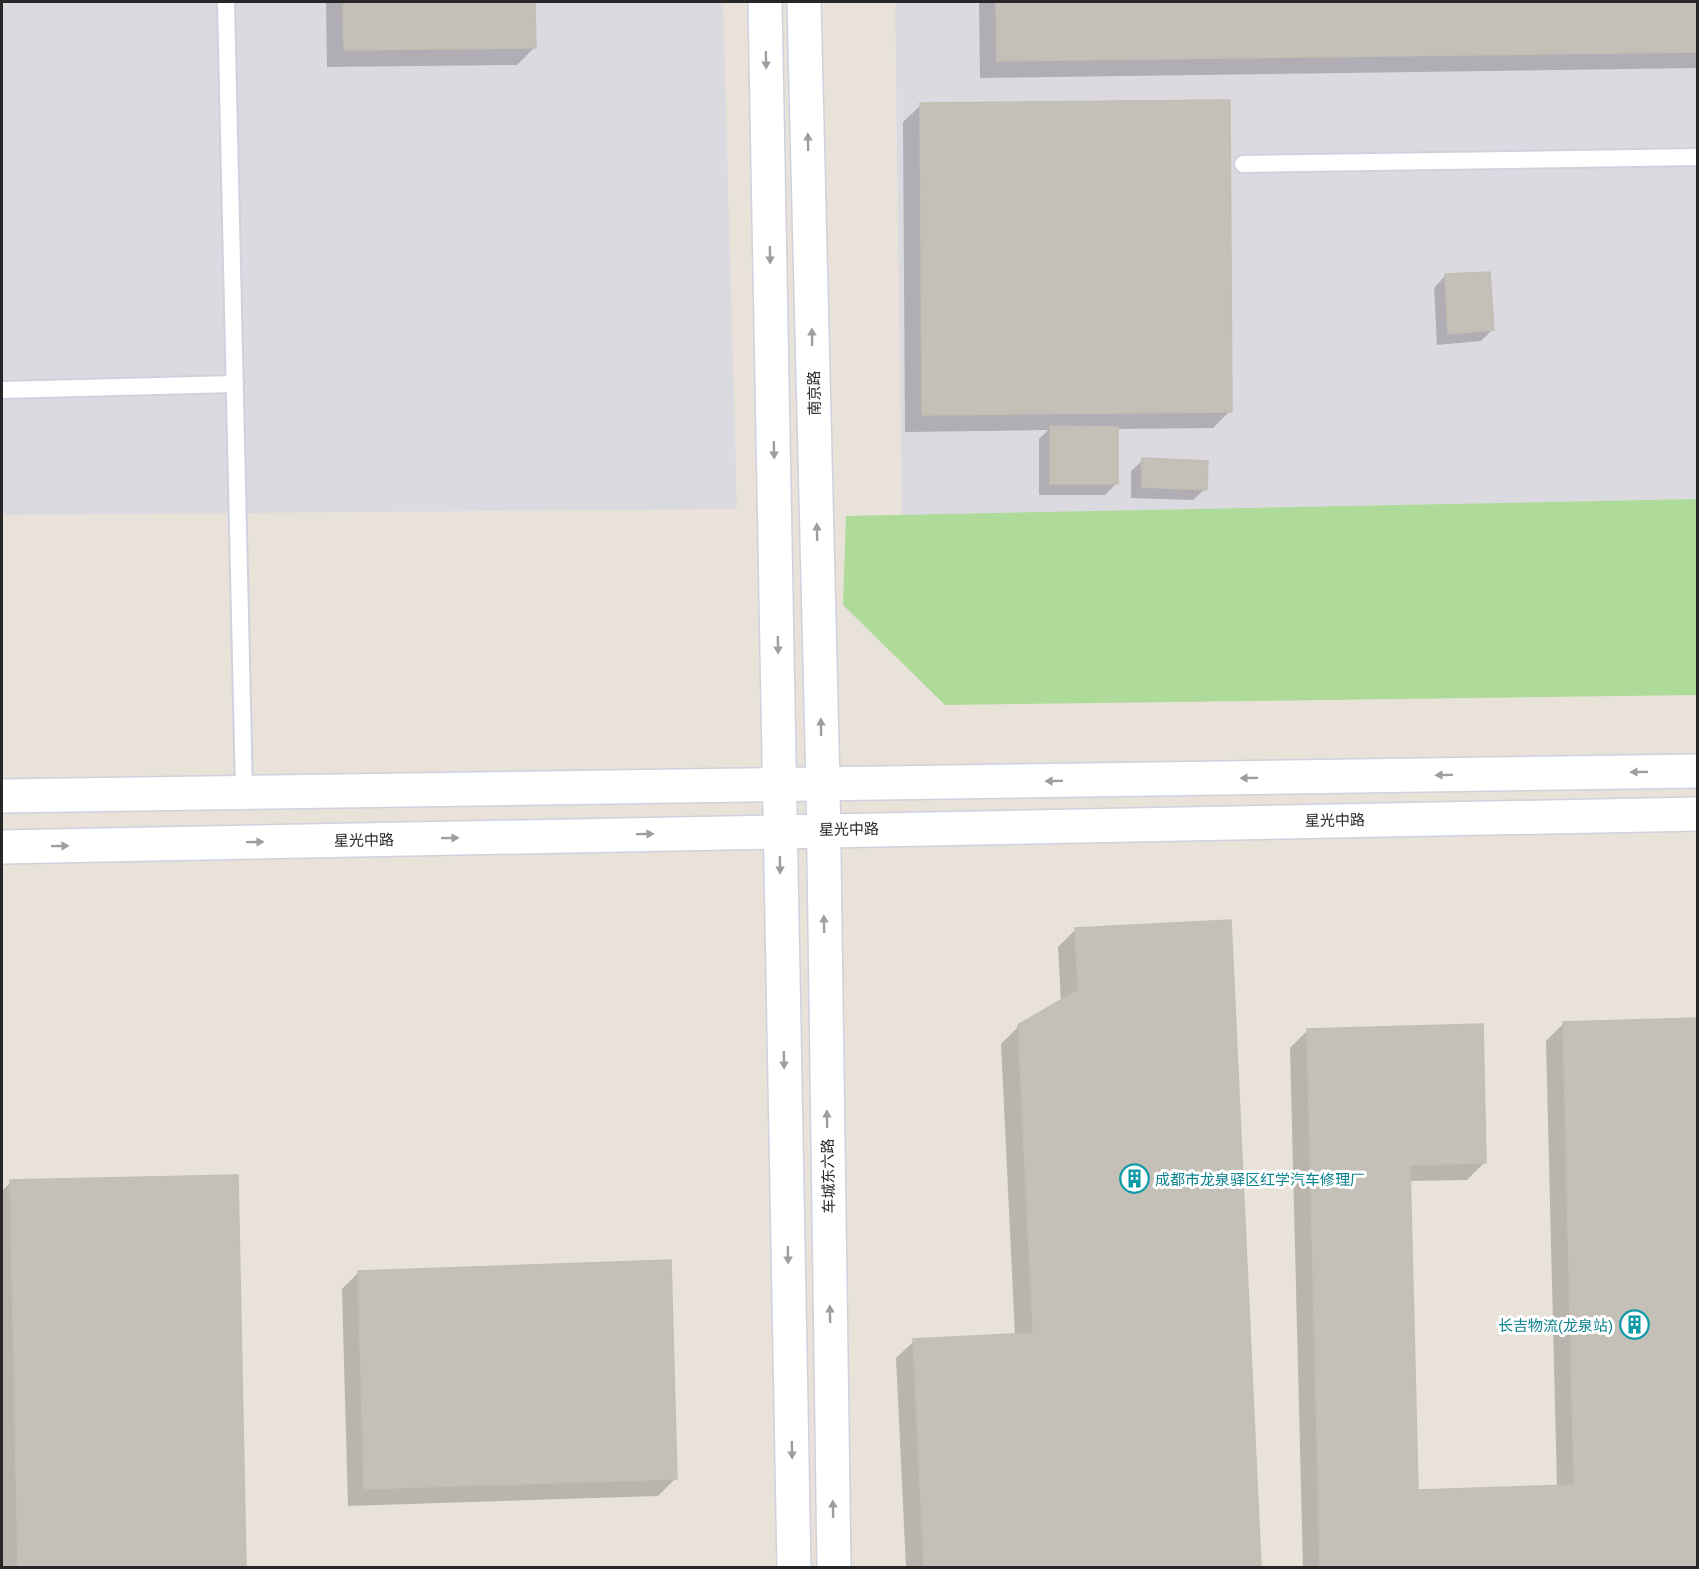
<svg xmlns="http://www.w3.org/2000/svg" width="1699" height="1569" viewBox="0 0 1699 1569" font-family="Helvetica,'Noto Sans SC',sans-serif">
<style>
.industrial{fill:#dcdae1}
.green{fill:#aedb99}
.shadow{fill:#0003}
.building{fill:#c4c0b8;stroke:#c3beb3;stroke-width:1.5}
.lines{fill:none;stroke-linecap:round;stroke-linejoin:round}
.lane-casing{stroke:#cfd1df;stroke-width:20}
.secondary-casing{stroke:#cfd1df;stroke-width:36}
.lane{stroke:#fff;stroke-width:16}
.secondary{stroke:#fff;stroke-width:33}
.oneway{fill:#9e9e9e}
.labels{text-anchor:middle;dominant-baseline:central;stroke-width:6;stroke-linejoin:round;paint-order:stroke}
.street-label{font-size:15px;fill:#272727;stroke:#fff}
.culture-label{font-size:15px;fill:#0d838f;stroke:#fff;text-anchor:start}
</style>
<rect width="100%" height="100%" fill="#e8e2d9"/>
<g class="industrial">
<path d="M 2,2 L 723,2 L 737,509 L 2,515 Z"/>
<path d="M 895,2 L 1697,2 L 1697,499 L 902,516 Z"/>
</g>
<path class="green" d="M 1697,499 L 1697,695 L 945,705 L 843,605 L 846,516 Z"/>
<g class="shadow">
<path d="M 326,2 L 534,2 L 534,48 L 517,65 L 327,67 Z"/>
<path d="M 979,2 L 1698,2 L 1698,68 L 980,78 Z"/>
<path d="M 921,105 L 1230,411 L 1213,428 L 1117,429 L 1117,483 L 1105,495 L 1039,495 L 1039,439 L 1048,430 L 905,432 L 903,122 Z"/>
<path d="M 1445,276 L 1492,330 L 1481,341 L 1437,345 L 1434,288 Z"/>
<path d="M 1143,460 L 1205,489 L 1193,500 L 1131,498 L 1131,471 Z"/>
<path d="M 1075,930 L 1260,1568 L 906,1568 L 896,1358 L 914,1341 L 1015,1336 L 1001,1044 L 1019,1026 L 1061,1002 L 1058,947 Z"/>
<path d="M 1564,1023 L 1698,1568 L 1303,1568 L 1290,1048 L 1307,1031 L 1485,1162 L 1467,1180 L 1409,1181 L 1416,1491 L 1557,1487 L 1546,1041 Z"/>
<path d="M 11,1182 L 244,1568 L 2,1568 L 2,1191 Z"/>
<path d="M 359,1272 L 675,1479 L 658,1496 L 348,1506 L 342,1289 Z"/>
</g>
<g class="building">
<path d="M 343,2 L 535,2 L 536,48 L 344,50 Z"/>
<path d="M 996,2 L 1698,2 L 1698,52 L 997,61 Z"/>
<path d="M 1230,100 L 1232,412 L 922,415 L 920,103 Z"/>
<path d="M 1490,272 L 1494,330 L 1448,334 L 1445,274 Z"/>
<path d="M 1050,426 L 1118,427 L 1118,484 L 1050,484 Z"/>
<path d="M 1142,458 L 1208,461 L 1207,490 L 1142,487 Z"/>
<path d="M 1231,920 L 1261,1568 L 924,1568 L 913,1339 L 1033,1333 L 1018,1025 L 1078,990 L 1075,928 Z"/>
<path d="M 1698,1018 L 1698,1568 L 1320,1568 L 1307,1029 L 1483,1024 L 1486,1163 L 1410,1165 L 1418,1490 L 1574,1485 L 1563,1022 Z"/>
<path d="M 238,1175 L 246,1568 L 18,1568 L 10,1180 Z"/>
<path d="M 671,1260 L 677,1479 L 364,1489 L 358,1271 Z"/>
</g>
<g class="lines">
<defs>
<g id="lane">
<path d="M 226,2 L 244,792"/>
<path d="M 1243,164 L 1698,157"/>
<path d="M 2,390 L 235,384"/>
</g>
<g id="secondary">
<path d="M 765,2 L 794,1568"/>
<path d="M 804,2 L 823,785 L 834,1568"/>
<path d="M 2,796 L 1698,771"/>
<path d="M 2,847 L 1698,814"/>
</g>
</defs>
<use href="#lane" class="lane-casing"/>
<use href="#secondary" class="secondary-casing"/>
<use href="#lane" class="lane"/>
<use href="#secondary" class="secondary"/>
</g>
<defs><path id="oneway-solid" d="M-6-.8H1V-3.2L6.5 0L1 3.2V.8H-6Z" transform="scale(1.5)"/></defs>
<g class="oneway">
<use href="#oneway-solid" transform="translate(766 60) rotate(89)"/>
<use href="#oneway-solid" transform="translate(808 142) rotate(-91)"/>
<use href="#oneway-solid" transform="translate(770 255) rotate(89)"/>
<use href="#oneway-solid" transform="translate(812 337) rotate(-91)"/>
<use href="#oneway-solid" transform="translate(774 450) rotate(89)"/>
<use href="#oneway-solid" transform="translate(817 532) rotate(-91)"/>
<use href="#oneway-solid" transform="translate(778 645) rotate(89)"/>
<use href="#oneway-solid" transform="translate(821 727) rotate(-91)"/>
<use href="#oneway-solid" transform="translate(1639 772) rotate(179)"/>
<use href="#oneway-solid" transform="translate(1444 775) rotate(179)"/>
<use href="#oneway-solid" transform="translate(1249 778) rotate(179)"/>
<use href="#oneway-solid" transform="translate(1054 781) rotate(179)"/>
<use href="#oneway-solid" transform="translate(645 834) rotate(-1)"/>
<use href="#oneway-solid" transform="translate(450 838) rotate(-1)"/>
<use href="#oneway-solid" transform="translate(255 842) rotate(-1)"/>
<use href="#oneway-solid" transform="translate(60 846) rotate(-1)"/>
<use href="#oneway-solid" transform="translate(780 865) rotate(89)"/>
<use href="#oneway-solid" transform="translate(824 924) rotate(-91)"/>
<use href="#oneway-solid" transform="translate(784 1060) rotate(89)"/>
<use href="#oneway-solid" transform="translate(827 1119) rotate(-91)"/>
<use href="#oneway-solid" transform="translate(788 1255) rotate(89)"/>
<use href="#oneway-solid" transform="translate(830 1314) rotate(-91)"/>
<use href="#oneway-solid" transform="translate(792 1450) rotate(89)"/>
<use href="#oneway-solid" transform="translate(833 1509) rotate(-91)"/>
</g>
<defs>
<symbol id="building-ring" viewBox="-11 -11 22 22"><circle r="9.5" fill="#fff" stroke="#0f9aa8" stroke-width="1.5"/><path d="M-4-6H4V6H1V3H-1V6H-4ZM-2.5-4.3h1.7v1.8h-1.7ZM.8-4.3h1.7v1.8H.8ZM-2.5-1h1.7V.8h-1.7ZM.8-1h1.7V.8H.8Z" fill="#0f9aa8"/></symbol>
</defs>
<g fill-rule="evenodd">
<use href="#building-ring" x="1118" y="1162" width="33" height="33"/>
<use href="#building-ring" x="1618" y="1308" width="33" height="33"/>
</g>
<g class="labels">
<g class="street-label">
<text transform="translate(814 393) rotate(-91)">南京路</text>
<text transform="translate(1335 820) rotate(-1)">星光中路</text>
<text transform="translate(849 829) rotate(-1)">星光中路</text>
<text transform="translate(364 840) rotate(-1)">星光中路</text>
<text transform="translate(828 1176) rotate(-91)">车城东六路</text>
</g>
<g class="culture-label">
<text x="1155" y="1179">成都市龙泉驿区红学汽车修理厂</text>
<text x="1613" y="1325" text-anchor="end">长吉物流(龙泉站)</text>
</g>
</g>
<rect width="1699" height="1569" fill="none" stroke="#272727" stroke-width="6"/>
</svg>
